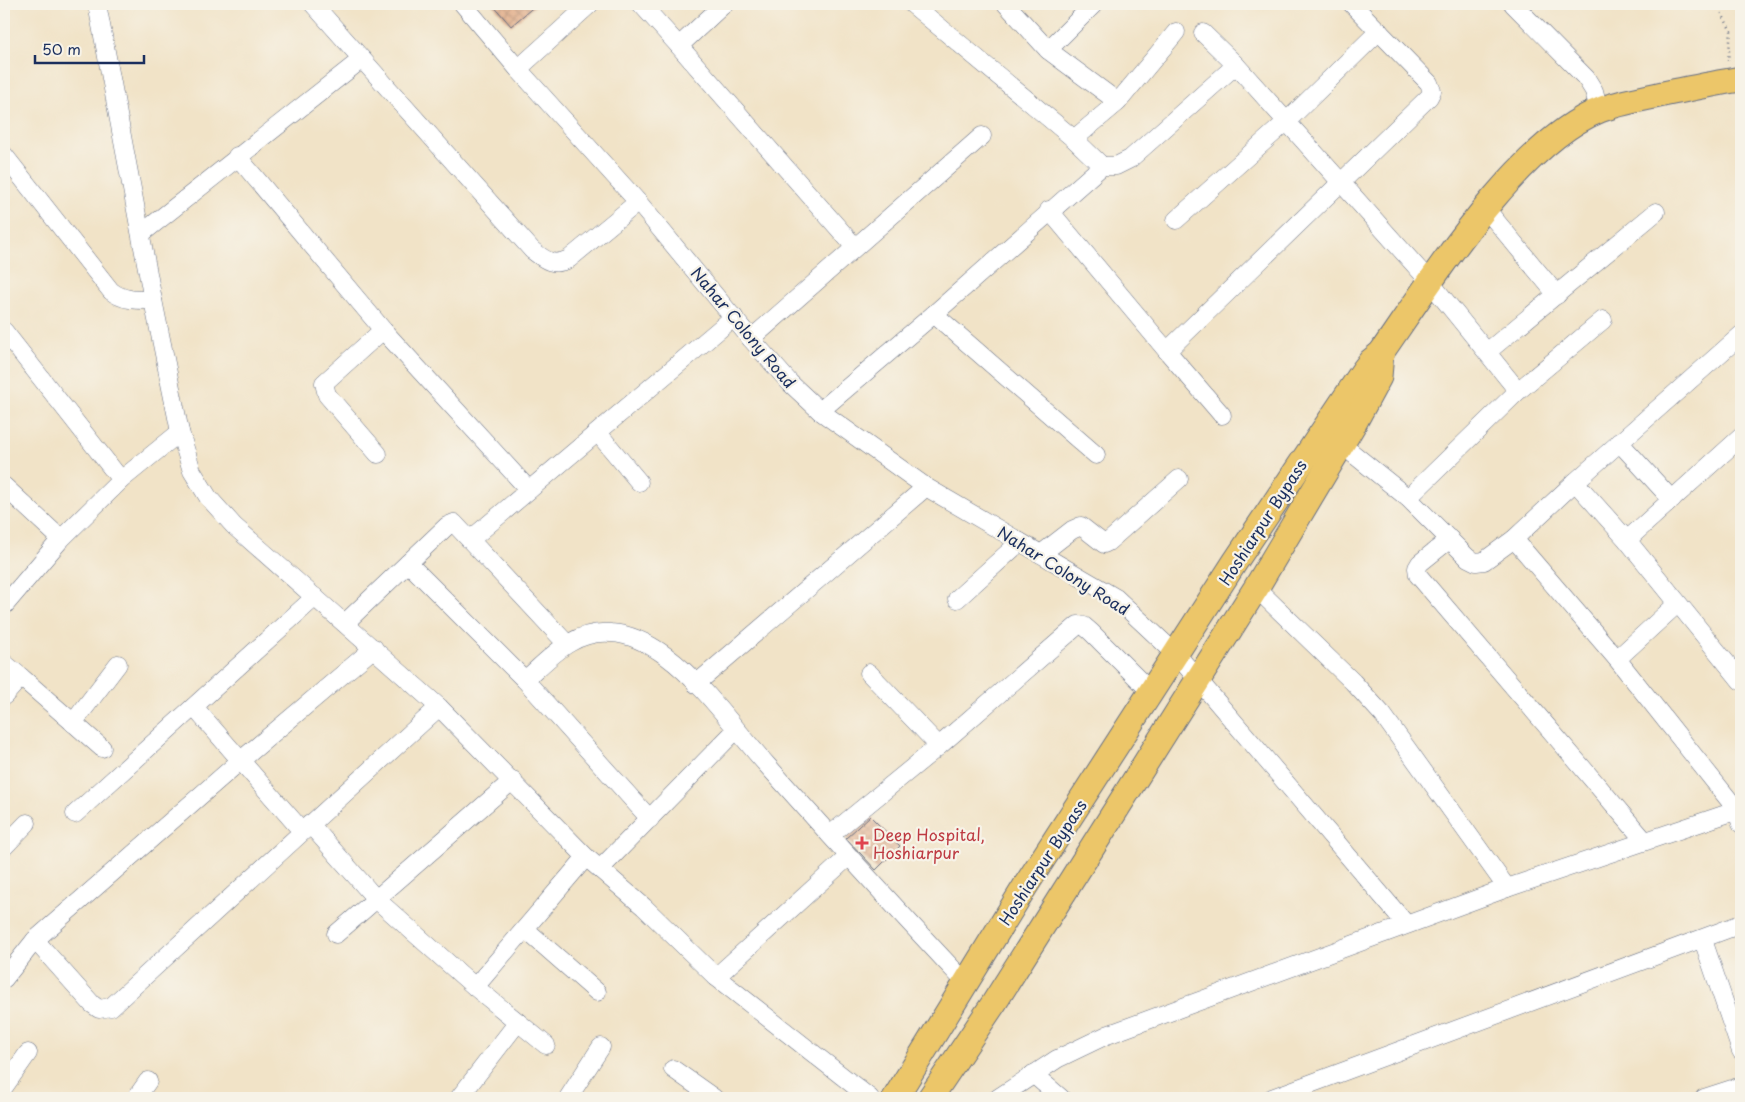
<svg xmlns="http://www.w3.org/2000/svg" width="1745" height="1102" viewBox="0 0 1745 1102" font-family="'Playpen Sans',sans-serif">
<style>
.building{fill:url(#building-cross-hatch)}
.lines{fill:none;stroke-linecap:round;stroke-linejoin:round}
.minor-casing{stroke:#666e83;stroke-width:19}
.highway-casing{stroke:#666e83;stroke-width:27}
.path{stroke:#666e83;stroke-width:2.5;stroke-dasharray:1 4;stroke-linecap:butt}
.minor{stroke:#fff;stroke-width:18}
.highway{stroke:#ecc669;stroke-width:25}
.health-dot{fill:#e0444e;stroke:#f7f3e8;stroke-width:2}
.labels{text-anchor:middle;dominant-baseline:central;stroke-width:4.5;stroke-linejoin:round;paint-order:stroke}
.street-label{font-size:16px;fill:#1b2f5e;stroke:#f7f3e8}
.health-label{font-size:16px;fill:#be3a42;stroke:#f7f3e8;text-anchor:start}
</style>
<defs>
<pattern id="building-cross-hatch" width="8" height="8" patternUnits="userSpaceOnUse" patternTransform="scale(1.25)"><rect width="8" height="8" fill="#e4b492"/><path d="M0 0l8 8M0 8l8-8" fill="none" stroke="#c39b80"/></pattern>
</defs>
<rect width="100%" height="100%" fill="#f7f3e8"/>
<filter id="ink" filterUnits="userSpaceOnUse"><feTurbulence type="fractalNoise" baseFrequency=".02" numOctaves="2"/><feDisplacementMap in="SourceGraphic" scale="10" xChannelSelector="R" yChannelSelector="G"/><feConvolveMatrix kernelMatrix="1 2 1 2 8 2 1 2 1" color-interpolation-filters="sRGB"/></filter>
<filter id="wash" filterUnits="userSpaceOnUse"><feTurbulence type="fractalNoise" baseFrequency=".0096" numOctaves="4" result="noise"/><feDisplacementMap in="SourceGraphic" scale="20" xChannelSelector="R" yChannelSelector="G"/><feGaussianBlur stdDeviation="1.12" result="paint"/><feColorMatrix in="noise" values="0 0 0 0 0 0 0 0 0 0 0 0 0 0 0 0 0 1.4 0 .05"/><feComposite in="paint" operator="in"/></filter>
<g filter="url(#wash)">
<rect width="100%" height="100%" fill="#f1e3c7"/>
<g id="blocks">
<g class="building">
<path d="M 492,4 L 537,4 L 511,26 Z"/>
<path d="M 870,816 L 900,846 L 876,870 L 846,838 Z"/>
</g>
</g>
</g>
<g filter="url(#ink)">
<use href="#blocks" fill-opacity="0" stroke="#666e83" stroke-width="1"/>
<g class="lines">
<defs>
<g id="minor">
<path d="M 97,4 L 153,300 L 180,432 L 192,471 L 208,497 L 234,526 L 439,707 L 586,857 L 644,907 L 716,977 L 870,1098"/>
<path d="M 313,4 L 532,250 C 545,260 553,267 569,259 L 638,202"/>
<path d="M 463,4 L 518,69 L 638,202 L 751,339 L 790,383 L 820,411 L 926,487 L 1116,598 L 1177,655 L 1406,924"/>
<path d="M 641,4 L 679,46"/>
<path d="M 724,4 L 679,46 L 854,246"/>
<path d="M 912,4 L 1074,139 L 1102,166"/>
<path d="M 1006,4 L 1048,50 L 1094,4"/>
<path d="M 1513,4 L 1586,78 L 1594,91 L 1599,110"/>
<path d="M 1203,33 L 1236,65 L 1430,282 L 1518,391"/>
<path d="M 1048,50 L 1118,102"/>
<path d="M 518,69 L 590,4"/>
<path d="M 1074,139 L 1118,102 L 1176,32"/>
<path d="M 4,155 L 111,291 C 124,301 136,300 153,300"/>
<path d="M 237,156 L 383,330 L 529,490"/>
<path d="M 1486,209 L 1557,295"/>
<path d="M 1049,210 L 1167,351 L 1429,97 L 1432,91 L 1429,83 L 1352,4"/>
<path d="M 1176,220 L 1286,122 L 1379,31"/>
<path d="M 141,234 L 362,59"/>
<path d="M 934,314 L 1096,455"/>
<path d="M 4,331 L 121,480"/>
<path d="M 751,339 L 982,136"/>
<path d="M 1167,351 L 1222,415"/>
<path d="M 1487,352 L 1656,212"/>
<path d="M 820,411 L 934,314 L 1102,166 L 1116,166 L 1130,159 L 1236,65"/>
<path d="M 598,433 L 639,482"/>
<path d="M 1619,442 L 1672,500"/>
<path d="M 1341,444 L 1408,498 L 1468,558 L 1476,562 L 1484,561 L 1514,539 L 1575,482 L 1741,335"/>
<path d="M 378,454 L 327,395 L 324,383 L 383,330"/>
<path d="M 1575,482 L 1627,540 L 1741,681"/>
<path d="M 4,486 L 61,539"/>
<path d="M 1408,498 L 1518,391 L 1603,320"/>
<path d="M 1450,539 L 1420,563 L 1417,568 L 1418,575 L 1644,840"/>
<path d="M 1514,539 L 1617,659 L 1737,810 L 1741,824"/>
<path d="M 470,540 L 566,643"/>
<path d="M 1627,540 L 1741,437"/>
<path d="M 1041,554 L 1072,530 L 1081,526 L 1104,544 L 1108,542 L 1179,479"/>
<path d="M 408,563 L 525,680 L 650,819"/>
<path d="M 1256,588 L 1353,682 L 1383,715 L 1507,888"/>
<path d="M 957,599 L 1020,542"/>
<path d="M 4,606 L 61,539 L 121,480 L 180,432"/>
<path d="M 345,623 L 447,526 L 454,523 L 470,540 L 734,317"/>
<path d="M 1617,659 L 1677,604"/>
<path d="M 4,663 L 21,677 L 4,696"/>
<path d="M 869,673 L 939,746"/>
<path d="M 21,677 L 102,748"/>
<path d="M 525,680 C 551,657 573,630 611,633 C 630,634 651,645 666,656 C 704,684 735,730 767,765 C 832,838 898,911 966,983"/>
<path d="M 696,684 L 926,487"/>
<path d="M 194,707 L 302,831"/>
<path d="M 73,723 L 118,664"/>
<path d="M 75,814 L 315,597"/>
<path d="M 310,824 L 376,899 L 475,987 L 546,1045"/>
<path d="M 830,835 L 939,746 L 1078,625 L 1084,626 L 1091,632 L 1152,693"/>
<path d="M 4,847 L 27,823"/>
<path d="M 600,869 L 736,730"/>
<path d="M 525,929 L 597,992"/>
<path d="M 336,934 L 513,780"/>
<path d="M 35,940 L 92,1004 L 99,1009 L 111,1007 L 439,707"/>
<path d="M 1703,940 L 1741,1051"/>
<path d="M 716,977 L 848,857"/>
<path d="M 4,979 L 35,940 L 240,761 L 374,648"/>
<path d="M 475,987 L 586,857"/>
<path d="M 673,1069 L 714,1098"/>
<path d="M 1033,1074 L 1061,1098"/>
<path d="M 4,1087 L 28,1053"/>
<path d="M 136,1098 L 148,1081"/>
<path d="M 459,1098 L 518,1022"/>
<path d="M 568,1098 L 601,1047"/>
<path d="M 998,1098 L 1057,1059 L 1107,1035 L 1507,888 L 1741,809"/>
<path d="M 1272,1098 L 1741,924"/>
<path d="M 1704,1098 L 1741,1086"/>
</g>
<g id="highway">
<path d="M 895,1098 L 1026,885 L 1235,562 L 1364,370 L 1371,361 L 1381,353 C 1432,280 1517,143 1600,110 C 1620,102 1642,99 1663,94 C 1689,89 1715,83 1741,79"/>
<path d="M 930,1098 L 994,1003 L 1256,588 L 1353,425 L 1379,377 L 1381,353"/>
</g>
</defs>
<use href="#minor" class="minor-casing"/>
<use href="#highway" class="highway-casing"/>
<path class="path" d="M 1717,4 L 1731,31 L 1728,61"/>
<use href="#minor" class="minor"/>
<use href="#highway" class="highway"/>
</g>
</g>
<path class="health-dot" d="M859.5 835.5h5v5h5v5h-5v5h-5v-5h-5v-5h5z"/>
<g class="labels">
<g class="street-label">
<text transform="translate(744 327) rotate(50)">Nahar Colony Road</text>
<text transform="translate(1262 522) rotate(-57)">Hoshiarpur Bypass</text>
<text transform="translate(1064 570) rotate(32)">Nahar Colony Road</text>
<text transform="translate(1042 862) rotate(-57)">Hoshiarpur Bypass</text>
</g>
<g class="health-label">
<text x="873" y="834">Deep Hospital,<tspan x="873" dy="18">Hoshiarpur</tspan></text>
</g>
</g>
<rect width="1745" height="1102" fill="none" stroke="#f7f3e8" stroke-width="20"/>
<path d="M35 55v8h109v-8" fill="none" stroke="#1b2f5e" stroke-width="2.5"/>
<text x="42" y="55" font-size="15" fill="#1b2f5e" stroke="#f7f3e8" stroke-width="4" paint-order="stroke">50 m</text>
</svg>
